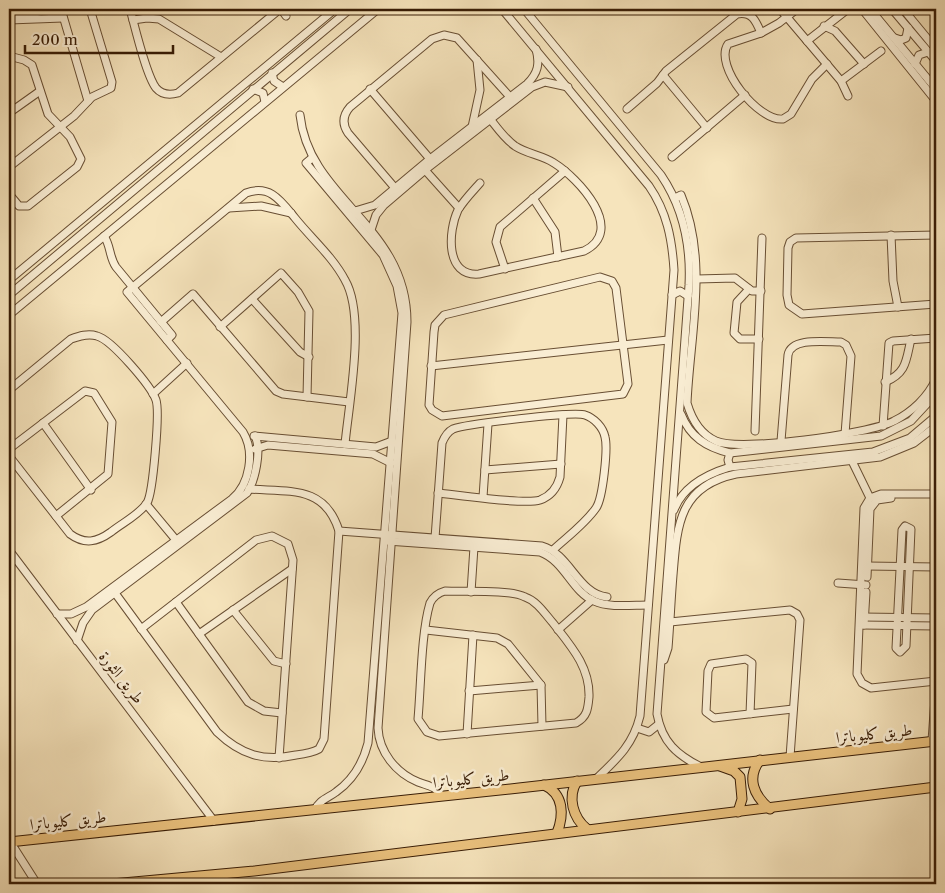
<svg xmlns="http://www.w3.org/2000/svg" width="945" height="893" viewBox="0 0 945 893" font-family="'Libre Caslon Text',Amiri,serif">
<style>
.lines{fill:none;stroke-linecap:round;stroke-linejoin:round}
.minor-casing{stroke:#684e33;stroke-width:9}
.major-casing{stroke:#381c05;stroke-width:11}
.minor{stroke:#f9edd3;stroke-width:7}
.major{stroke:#ebc27e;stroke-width:9}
.labels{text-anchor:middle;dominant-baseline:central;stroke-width:5;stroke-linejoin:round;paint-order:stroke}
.street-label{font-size:16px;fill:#381c05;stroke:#f9edd3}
</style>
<rect width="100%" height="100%" fill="#f6e4bc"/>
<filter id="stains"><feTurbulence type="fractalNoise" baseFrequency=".004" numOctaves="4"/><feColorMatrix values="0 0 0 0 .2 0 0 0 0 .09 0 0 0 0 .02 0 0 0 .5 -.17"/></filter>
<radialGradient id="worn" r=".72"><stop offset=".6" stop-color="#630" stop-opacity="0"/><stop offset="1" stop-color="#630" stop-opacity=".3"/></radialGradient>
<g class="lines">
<defs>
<g id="minor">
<path d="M 61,9 L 88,101"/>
<path d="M 130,9 C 135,27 146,75 156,88 C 162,95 171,95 178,93 L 280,9"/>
<path d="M 281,9 L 286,16"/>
<path d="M 502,9 L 649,186 C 667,212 672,239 674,270 L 640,716 C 633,745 617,759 596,779"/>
<path d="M 524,9 L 661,175 C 684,209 691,245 689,285 L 657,714 C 662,742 677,755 701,767"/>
<path d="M 780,9 L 841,81 L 848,96"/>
<path d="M 797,9 L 779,23 L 761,33 L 728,44 C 713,66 759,122 783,119 L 791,114 L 812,79 L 827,64"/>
<path d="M 862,9 L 936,101"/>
<path d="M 870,9 L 936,89"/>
<path d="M 892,9 L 936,61"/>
<path d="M 903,9 L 936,49"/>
<path d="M 9,15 L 29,15 L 50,9"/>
<path d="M 9,20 L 63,18"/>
<path d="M 133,20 L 147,18 L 159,19 L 221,57"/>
<path d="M 824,26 L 835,31 L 864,64"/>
<path d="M 895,38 L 901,40 L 906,38 L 908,28"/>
<path d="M 807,41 L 848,9"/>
<path d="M 9,56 L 24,60 L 32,65 L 48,114 L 70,137 L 81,159 L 77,167 L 28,206 L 19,206 L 9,194"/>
<path d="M 915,64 L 919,55 L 928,52"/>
<path d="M 272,73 L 274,81 L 283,87"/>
<path d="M 663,75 L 707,128"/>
<path d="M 841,81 L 881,51"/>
<path d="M 253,89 L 263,93 L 265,102"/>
<path d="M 370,89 L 430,159"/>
<path d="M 627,109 L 657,83 L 666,71 L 737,14 C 752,11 756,21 761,33"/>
<path d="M 9,113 L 40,91"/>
<path d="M 300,115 C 309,200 407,225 407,322 L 378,728 C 379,752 396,773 418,782 C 428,786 436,786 441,796"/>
<path d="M 472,127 L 480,90 L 477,60"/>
<path d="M 672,157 L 745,95"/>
<path d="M 312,158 L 306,163 L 383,255 L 397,286 L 402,313 L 368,743 C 363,763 353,780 336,792 C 328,798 319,800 315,810"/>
<path d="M 9,167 L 74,116 L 92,97 L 111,88 L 112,82 L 90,9"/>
<path d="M 425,170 L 459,208"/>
<path d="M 480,183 C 472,192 464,200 458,210 C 448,231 445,277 479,274 L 584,251 C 627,230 578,178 554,163 C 542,155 527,154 515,146 C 505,139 498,129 491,120"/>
<path d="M 395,188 L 348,133 C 342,124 343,115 350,107 L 432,39 L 444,35 L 457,38 L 510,97"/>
<path d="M 533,198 L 555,232 L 558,257"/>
<path d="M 675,198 L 681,195 C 709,261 690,334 687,403 C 692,420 700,434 716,441 C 739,452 870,434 894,421 C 912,412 928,397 936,379"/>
<path d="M 229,208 L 261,206 L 291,213"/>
<path d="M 355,211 L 375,205 L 430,159 L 527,84 C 538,73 540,64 536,49"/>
<path d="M 371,230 L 376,215 L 384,205 L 425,170 L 532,87 L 545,82 L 568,87"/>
<path d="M 891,235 L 893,281 L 898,307"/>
<path d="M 936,235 L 796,238 L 790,242 L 788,248 L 787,295 L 789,305 L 802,314 L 936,304"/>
<path d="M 104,236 C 111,246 109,257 116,267 L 172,335 L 167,340"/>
<path d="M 505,269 L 496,242 L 500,227 L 565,171"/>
<path d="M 600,277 L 612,281 L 616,288 L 628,384 L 623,394 L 442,416 L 432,410 L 429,405 L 434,332 L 435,325 L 444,315 Z"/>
<path d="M 697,279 L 735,278 L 752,291 L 761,291"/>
<path d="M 9,280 L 335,9"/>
<path d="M 749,289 L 737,302 L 734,333 L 740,339 L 759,339"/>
<path d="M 9,295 L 350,9"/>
<path d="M 672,295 L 680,291 L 688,296"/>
<path d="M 252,299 L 300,352 L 309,357"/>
<path d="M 9,315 L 378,9"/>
<path d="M 161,322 L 193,294 L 276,391 L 283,394 L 349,402"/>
<path d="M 220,327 L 281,273 L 298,292 L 309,311 L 307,397"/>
<path d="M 431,366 L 668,340"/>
<path d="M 885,382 C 907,373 906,360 911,339"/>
<path d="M 9,390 L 71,339 C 79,336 88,333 97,336 C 112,340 151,386 156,400 C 160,412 153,493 147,503 C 139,515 122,523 111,532 C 97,542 85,545 70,534 L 9,456"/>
<path d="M 153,394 L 187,363"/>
<path d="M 681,414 C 690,437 706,447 730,453 L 881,436 L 911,421 L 936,394"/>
<path d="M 43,423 L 91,490"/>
<path d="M 883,426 L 889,343 L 893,341 L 936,338"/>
<path d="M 755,431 L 762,238"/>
<path d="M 254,436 L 376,447 L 392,441"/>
<path d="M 781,441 L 788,355 C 791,337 826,342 841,342 L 846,345 L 851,356 L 845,434"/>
<path d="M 9,449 L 85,391 L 94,393 L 112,422 L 108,474 L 56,516"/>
<path d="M 255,449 L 268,445 L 373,454 L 391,463"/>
<path d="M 852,461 L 870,498"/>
<path d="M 730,467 L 728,460 L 730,453"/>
<path d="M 485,470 L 561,464"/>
<path d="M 438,493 C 458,495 525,505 540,500 C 551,496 557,488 560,477 L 563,415"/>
<path d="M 936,494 L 881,494 L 870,498 L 864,508 L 857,674 L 862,683 L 871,688 L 936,681"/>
<path d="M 483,497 L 488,424"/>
<path d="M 146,504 L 176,540"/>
<path d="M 674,510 C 683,486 707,474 730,467 L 873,452 L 910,438 L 936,416"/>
<path d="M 905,526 L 911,529 L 906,646 L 900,652 L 896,648 L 902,530 Z"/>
<path d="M 339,531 L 542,546 C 570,554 578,594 607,597"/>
<path d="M 435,538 L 442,443 C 444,438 447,432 453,429 C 466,424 574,411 585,415 C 594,418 603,427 605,437 C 608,448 603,498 596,508 C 585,524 567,537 553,550"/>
<path d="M 387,541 L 540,552 C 565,561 572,592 594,601 C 609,608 632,605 648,605"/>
<path d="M 9,550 L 214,821"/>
<path d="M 867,566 L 936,567"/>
<path d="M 867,577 L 870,509 L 877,500 L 891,498"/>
<path d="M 838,583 L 866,585"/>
<path d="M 445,591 C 464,592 509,589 525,597 C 537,601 545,614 553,623 C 571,646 590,667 589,697 C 588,709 587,717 576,723 L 439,736 L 427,732 L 418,719 C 421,686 421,633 430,603 C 433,597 438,593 445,591 Z"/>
<path d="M 471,592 L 474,547"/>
<path d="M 115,593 L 217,732 C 241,755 264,762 296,755 C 304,754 312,753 319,749 L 324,739 L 339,531 C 325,485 289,492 249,489"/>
<path d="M 176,602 L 248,702 L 264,711 L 282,713"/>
<path d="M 233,610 L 274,661 L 286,664"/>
<path d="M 57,614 L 71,614 L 86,607 L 232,499 C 250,484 255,452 243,432 L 127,292 L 246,193 C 270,184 281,201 295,218 C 311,238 333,257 345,280 C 366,316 349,402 345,444"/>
<path d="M 862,617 L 936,618"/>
<path d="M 670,622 L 790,610 L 797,614 L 800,620 L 790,757"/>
<path d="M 862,625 L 936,626"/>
<path d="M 864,625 L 866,592"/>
<path d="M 141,629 L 256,540 L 272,536 L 288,544 L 293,560 L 279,758"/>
<path d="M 426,630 L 497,638 L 508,644 L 541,685 L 542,726"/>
<path d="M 558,630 L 592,600"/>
<path d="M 199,634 L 292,569"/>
<path d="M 77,641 L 83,623 L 92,610 L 247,493 C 255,481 262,450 255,436"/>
<path d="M 664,660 L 668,648 C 670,624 671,599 673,575 C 677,525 679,486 736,474 L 880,457 L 914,443 L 936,426"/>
<path d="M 469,691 L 541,685"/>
<path d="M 750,714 L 752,663 L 746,659 L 711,664 L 708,671 L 706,712 L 714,718 L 793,709"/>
<path d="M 637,728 L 649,732 L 659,724"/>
<path d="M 467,734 L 473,635"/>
<path d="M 932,741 L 936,684"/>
<path d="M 9,840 L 37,884"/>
</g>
<g id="major">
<path d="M 760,760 C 746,778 754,796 770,809"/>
<path d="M 720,766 L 734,771 L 740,777 L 742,799 L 738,812"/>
<path d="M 577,781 C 567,797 573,818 587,829"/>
<path d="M 544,785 C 564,794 564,815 557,833"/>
<path d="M 9,842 L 519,788 L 936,741"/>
<path d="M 112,884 L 254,871 L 936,787"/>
</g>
</defs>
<use href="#minor" class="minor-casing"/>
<use href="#major" class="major-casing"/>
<use href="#minor" class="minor"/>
<use href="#major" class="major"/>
</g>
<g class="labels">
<g class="street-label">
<text transform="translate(122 677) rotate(52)">طريق الثورة</text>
<text transform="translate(874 733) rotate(-6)">طريق كليوباترا</text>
<text transform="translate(471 778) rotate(-6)">طريق كليوباترا</text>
<text transform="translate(68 820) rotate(-6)">طريق كليوباترا</text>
</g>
</g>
<rect width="945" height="893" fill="none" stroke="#f6e4bc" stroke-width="30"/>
<rect x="10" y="10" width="925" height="873" fill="none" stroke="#381c05" stroke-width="2.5"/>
<rect x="15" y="15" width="915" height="863" fill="none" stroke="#381c05"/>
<path d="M25 45v8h148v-8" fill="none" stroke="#381c05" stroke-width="2.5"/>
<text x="32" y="45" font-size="15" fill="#381c05" stroke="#f9edd3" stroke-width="4" paint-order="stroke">200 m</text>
<rect width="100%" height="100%" filter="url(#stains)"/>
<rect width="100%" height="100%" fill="url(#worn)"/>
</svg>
